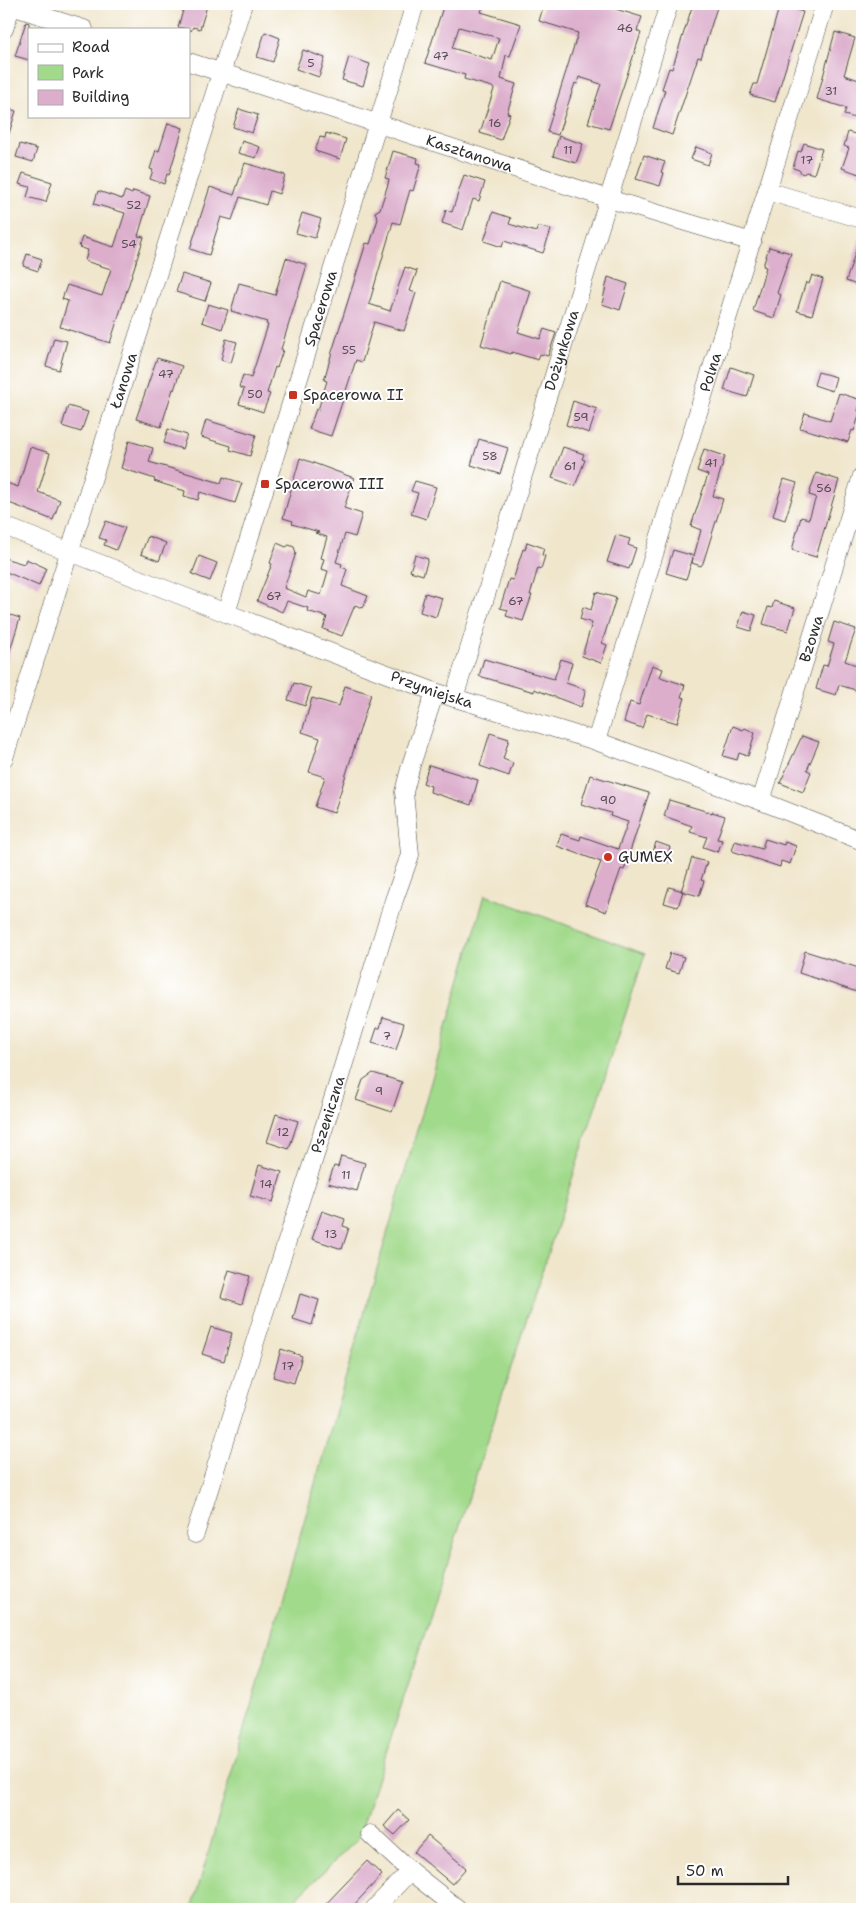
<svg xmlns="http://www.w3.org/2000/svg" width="866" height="1913" viewBox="0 0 866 1913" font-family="'Shantell Sans',sans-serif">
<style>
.green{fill:#a2da8c;stroke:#66825c}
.building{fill:#dcaecc;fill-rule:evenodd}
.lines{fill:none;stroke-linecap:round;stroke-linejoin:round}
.minor-casing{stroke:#494743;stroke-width:19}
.minor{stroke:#fff;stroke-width:18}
.poi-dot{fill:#c8321e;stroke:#fff;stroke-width:2}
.labels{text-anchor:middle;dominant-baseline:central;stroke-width:4;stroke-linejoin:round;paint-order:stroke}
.number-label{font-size:12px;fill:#574c53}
.street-label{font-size:15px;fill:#2b2b2b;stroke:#fff}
.poi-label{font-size:15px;fill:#2b2b2b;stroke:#fff;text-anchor:start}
</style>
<rect width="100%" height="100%" fill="#fff"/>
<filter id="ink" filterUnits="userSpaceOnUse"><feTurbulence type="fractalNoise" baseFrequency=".02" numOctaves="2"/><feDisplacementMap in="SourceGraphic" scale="10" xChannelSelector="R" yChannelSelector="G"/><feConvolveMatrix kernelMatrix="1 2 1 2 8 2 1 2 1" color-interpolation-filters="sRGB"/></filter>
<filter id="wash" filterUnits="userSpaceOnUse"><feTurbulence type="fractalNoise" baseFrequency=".0096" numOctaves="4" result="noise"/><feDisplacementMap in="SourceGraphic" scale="20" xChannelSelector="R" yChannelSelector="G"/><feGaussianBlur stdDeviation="1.12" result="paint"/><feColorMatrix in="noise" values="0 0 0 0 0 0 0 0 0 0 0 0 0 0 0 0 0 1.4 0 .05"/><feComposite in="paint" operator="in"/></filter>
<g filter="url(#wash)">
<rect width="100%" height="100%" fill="#f0e6cc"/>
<path class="green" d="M 485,895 L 645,954 L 358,1839 L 285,1909 L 192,1909 Z"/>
<g id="blocks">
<g class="building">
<path d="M 185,4 L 199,4 L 207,6 L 200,29 L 193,27 L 191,31 L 189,29 L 178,27 Z"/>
<path d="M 444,4 L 484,4 L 481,12 L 521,24 L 510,56 L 506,55 L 501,79 L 516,84 L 507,113 L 510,114 L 501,140 L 480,133 L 494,89 L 492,87 L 464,79 L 465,75 L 425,63 ZM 459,27 L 499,38 L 492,60 L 452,48 Z"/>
<path d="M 544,4 L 599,4 L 642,17 L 637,31 L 641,33 L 609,129 L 588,123 L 601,84 L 579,77 L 577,84 L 575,83 L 558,135 L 547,132 L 578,33 L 539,21 Z"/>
<path d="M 693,4 L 718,4 L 701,58 L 698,57 L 672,135 L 653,128 L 665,90 L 662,89 L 669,68 L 672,69 Z"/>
<path d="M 780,4 L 803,12 L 775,102 L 750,95 L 754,84 L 757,84 Z"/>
<path d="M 26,22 L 29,23 L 29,60 L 15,56 Z"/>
<path d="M 265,32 L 280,38 L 273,62 L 257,57 Z"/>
<path d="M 835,32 L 855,38 L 844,75 L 862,81 L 862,109 L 859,119 L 844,115 L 846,108 L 817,99 Z"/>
<path d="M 303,50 L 325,58 L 319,77 L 296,69 Z"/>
<path d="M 349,57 L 370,64 L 363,86 L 342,80 Z"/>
<path d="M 4,107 L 16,111 L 6,143 L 4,143 Z"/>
<path d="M 239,109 L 258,115 L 252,133 L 233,127 Z"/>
<path d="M 168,123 L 183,128 L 169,175 L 167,174 L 164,184 L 150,179 L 153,170 L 150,169 L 156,150 L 159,151 Z"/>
<path d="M 848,132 L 862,136 L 862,175 L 842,168 L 849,148 L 844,146 Z"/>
<path d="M 326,133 L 346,139 L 340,159 L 315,151 L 320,137 L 325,138 Z"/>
<path d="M 559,136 L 583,144 L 576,163 L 553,156 Z"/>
<path d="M 242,141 L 260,147 L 256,158 L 238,153 Z"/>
<path d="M 804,143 L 822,149 L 814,174 L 807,172 L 802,174 L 799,170 L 793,168 L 798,151 L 801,152 Z"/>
<path d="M 20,144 L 37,149 L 33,162 L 16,157 Z"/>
<path d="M 696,147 L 712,153 L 708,165 L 691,159 Z"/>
<path d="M 393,151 L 418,158 L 417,163 L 421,164 L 413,191 L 410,190 L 400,224 L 393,222 L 369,304 L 390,311 L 405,267 L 417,271 L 410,291 L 416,293 L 404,331 L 374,322 L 362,362 L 356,360 L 331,436 L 309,429 L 316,409 L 318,410 L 327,381 L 324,380 L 332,352 L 366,243 L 370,244 L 378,219 L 375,212 L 380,209 L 388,184 L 389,179 L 385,178 Z"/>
<path d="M 644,155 L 665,162 L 661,172 L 664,173 L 660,186 L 636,179 Z"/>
<path d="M 245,163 L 285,175 L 279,194 L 270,191 L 266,205 L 240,197 L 232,220 L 221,217 L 209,255 L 190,249 L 210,187 L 234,195 Z"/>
<path d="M 23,173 L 52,182 L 46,202 L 27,197 L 30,187 L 19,184 Z"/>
<path d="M 464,175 L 485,182 L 479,201 L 473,199 L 463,230 L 442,223 L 446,210 L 452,212 Z"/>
<path d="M 98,191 L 122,199 L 125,191 L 132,194 L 133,191 L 150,196 L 138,236 L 144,237 L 110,343 L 60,327 L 68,301 L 62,299 L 67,285 L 102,296 L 111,269 L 85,261 L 88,250 L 79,247 L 82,237 L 114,247 L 125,213 L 94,204 Z"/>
<path d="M 493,212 L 511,218 L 509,224 L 536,232 L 538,226 L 551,230 L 543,253 L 504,241 L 502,247 L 484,241 Z"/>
<path d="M 302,213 L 321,219 L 315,238 L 296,233 Z"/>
<path d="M 860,238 L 862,238 L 862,270 L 857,285 L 846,281 Z"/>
<path d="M 769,247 L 791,253 L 777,293 L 781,295 L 774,318 L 753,311 L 766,267 L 763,266 Z"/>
<path d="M 27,254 L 42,259 L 38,271 L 23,266 Z"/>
<path d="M 286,258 L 307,265 L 281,349 L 283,350 L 277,368 L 275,367 L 267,393 L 270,394 L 263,412 L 239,404 L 244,389 L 239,387 L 243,375 L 251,378 L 268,325 L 266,324 L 267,322 L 231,311 L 239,283 L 254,287 L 253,289 L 275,295 Z"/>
<path d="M 182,274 L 211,283 L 205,301 L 176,292 Z"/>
<path d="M 812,275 L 823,279 L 812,315 L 797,311 L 806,282 L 809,284 Z"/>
<path d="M 608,277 L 628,284 L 620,310 L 602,304 Z"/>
<path d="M 500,281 L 531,291 L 518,332 L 540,339 L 544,329 L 556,333 L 548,356 L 540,354 L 538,360 L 512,352 L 511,354 L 481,345 Z"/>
<path d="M 208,304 L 228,310 L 222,329 L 202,322 Z"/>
<path d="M 54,338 L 67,341 L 59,370 L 46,366 Z"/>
<path d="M 226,339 L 237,342 L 231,363 L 221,360 Z"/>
<path d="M 157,358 L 182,366 L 174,390 L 173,389 L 161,427 L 136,419 Z"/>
<path d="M 731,367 L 754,375 L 747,397 L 724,390 Z"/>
<path d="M 818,372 L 836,377 L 832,391 L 814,385 Z"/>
<path d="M 839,393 L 861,400 L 858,411 L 860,412 L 857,422 L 854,431 L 852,430 L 848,442 L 800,428 L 805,413 L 830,421 Z"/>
<path d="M 573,401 L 597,409 L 589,433 L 566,425 Z"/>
<path d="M 68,406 L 88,412 L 81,432 L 62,426 Z"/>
<path d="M 206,420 L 256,435 L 250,456 L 230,450 L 231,446 L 201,437 Z"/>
<path d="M 168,429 L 187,435 L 182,449 L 164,443 Z"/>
<path d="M 479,439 L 508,448 L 500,474 L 471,465 Z"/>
<path d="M 129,441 L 153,448 L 149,462 L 221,483 L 223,477 L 242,483 L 235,503 L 200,492 L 198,500 L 184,496 L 185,491 L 154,481 L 155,479 L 121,468 Z"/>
<path d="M 30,447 L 50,453 L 38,492 L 60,500 L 53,520 L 4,501 L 4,482 L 18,487 Z"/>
<path d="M 563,447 L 584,454 L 582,459 L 585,460 L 575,486 L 552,478 Z"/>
<path d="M 704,449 L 725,456 L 713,496 L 723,499 L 703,563 L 701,566 L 692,563 L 693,558 L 686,579 L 666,573 L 673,550 L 694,556 L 701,530 L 691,526 L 708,475 L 697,471 Z"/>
<path d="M 300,458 L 354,478 L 344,508 L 362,514 L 355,537 L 345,534 L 336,562 L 342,564 L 341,567 L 347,569 L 342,586 L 368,596 L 363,608 L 355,605 L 342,636 L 323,629 L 327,617 L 307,611 L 308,608 L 287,601 L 282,612 L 257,601 L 272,564 L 270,563 L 277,543 L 286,547 L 289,545 L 294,547 L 296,553 L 284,588 L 306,597 L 308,591 L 321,595 L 328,571 L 321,569 L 324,559 L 321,558 L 327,537 L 315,533 L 319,532 L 292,524 L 293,521 L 283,518 Z"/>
<path d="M 816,473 L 839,480 L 816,557 L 792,550 L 801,517 L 809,519 L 816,497 L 809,495 Z"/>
<path d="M 784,479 L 797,483 L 785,520 L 773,516 Z"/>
<path d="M 415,481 L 436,487 L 426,519 L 411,514 L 418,493 L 411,491 Z"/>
<path d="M 106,521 L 125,528 L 116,550 L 104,545 L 106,540 L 99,538 Z"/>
<path d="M 616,535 L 630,539 L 628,545 L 636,548 L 629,569 L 607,562 Z"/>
<path d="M 148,536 L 166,543 L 159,561 L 141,554 Z"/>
<path d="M 527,542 L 544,548 L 542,555 L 545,556 L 541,569 L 538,568 L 530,595 L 532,595 L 523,621 L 506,616 L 508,610 L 500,608 L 509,579 L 513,580 L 523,549 L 525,550 Z"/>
<path d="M 415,555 L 428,559 L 423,575 L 410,571 Z"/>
<path d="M 199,556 L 217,563 L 210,581 L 192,574 Z"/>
<path d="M 4,558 L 24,564 L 26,559 L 46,568 L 39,586 L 4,571 Z"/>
<path d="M 596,592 L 616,598 L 602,643 L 607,645 L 601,663 L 582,656 L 592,623 L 580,619 L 583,607 L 591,610 Z"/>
<path d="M 425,593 L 442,598 L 436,617 L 420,612 Z"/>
<path d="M 774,601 L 795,608 L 788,631 L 763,624 L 768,607 L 772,608 Z"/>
<path d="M 743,611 L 756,615 L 751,631 L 738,627 Z"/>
<path d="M 4,613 L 20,618 L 6,663 L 4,663 Z"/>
<path d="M 834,622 L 856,629 L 845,661 L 862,667 L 862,692 L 839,685 L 836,695 L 816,689 L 823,665 L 827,666 L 834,644 L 828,642 Z"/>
<path d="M 484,659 L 554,679 L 561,659 L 572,663 L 566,683 L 586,690 L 581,707 L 534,689 L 534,692 L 479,676 Z"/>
<path d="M 652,665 L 663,669 L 660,677 L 685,685 L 681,697 L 685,698 L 677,723 L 647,714 L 642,728 L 624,722 L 630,702 L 639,705 Z"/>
<path d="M 294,683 L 311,688 L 305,706 L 288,700 Z"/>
<path d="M 345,686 L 371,694 L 334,813 L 315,807 L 325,777 L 309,772 L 320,738 L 302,732 L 312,698 L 339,706 Z"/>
<path d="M 733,726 L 743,730 L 745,728 L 755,733 L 748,756 L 739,753 L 737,760 L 723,756 Z"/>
<path d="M 490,733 L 509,739 L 503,759 L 513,763 L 509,776 L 480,766 Z"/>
<path d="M 802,736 L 819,742 L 807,770 L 811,772 L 803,792 L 780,783 Z"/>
<path d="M 429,765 L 478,780 L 471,805 L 430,792 L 431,786 L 423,783 Z"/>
<path d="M 590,775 L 649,793 L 624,870 L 621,869 L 606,912 L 585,904 L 601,862 L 557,846 L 561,834 L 580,840 L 581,836 L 618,849 L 628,822 L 610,816 L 611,813 L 581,804 Z"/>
<path d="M 669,800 L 712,813 L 712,812 L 725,816 L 717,839 L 722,840 L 718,852 L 703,847 L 707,837 L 690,832 L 692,826 L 664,816 Z"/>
<path d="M 765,839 L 784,845 L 785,842 L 796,846 L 790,864 L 781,861 L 780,867 L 732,851 L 735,841 L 762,849 Z"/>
<path d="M 656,842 L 670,847 L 665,863 L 651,859 Z"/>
<path d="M 692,858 L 707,862 L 701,880 L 704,881 L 699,896 L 681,891 Z"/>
<path d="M 669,887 L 683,891 L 678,907 L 664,903 Z"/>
<path d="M 805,951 L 862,969 L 857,992 L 799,973 Z"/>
<path d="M 670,953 L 684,957 L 679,973 L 665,969 Z"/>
<path d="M 383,1017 L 404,1023 L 396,1050 L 372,1043 L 377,1028 L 380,1028 Z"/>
<path d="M 373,1073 L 402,1082 L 392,1112 L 356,1100 L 363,1080 Z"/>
<path d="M 276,1114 L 298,1121 L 289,1149 L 267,1142 Z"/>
<path d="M 341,1156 L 365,1163 L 357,1191 L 328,1183 L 334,1166 L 338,1167 Z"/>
<path d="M 259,1165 L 282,1172 L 273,1202 L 250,1196 Z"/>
<path d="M 322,1211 L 345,1219 L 343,1226 L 349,1228 L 342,1249 L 312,1239 Z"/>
<path d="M 229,1270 L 250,1276 L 242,1304 L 221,1297 Z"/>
<path d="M 300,1294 L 319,1300 L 312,1325 L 293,1319 Z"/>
<path d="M 211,1327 L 232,1333 L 224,1361 L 202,1354 Z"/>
<path d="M 281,1349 L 302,1356 L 294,1383 L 273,1377 Z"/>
<path d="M 398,1810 L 409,1820 L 395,1835 L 384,1826 Z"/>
<path d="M 428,1836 L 466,1868 L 452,1884 L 414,1852 Z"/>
<path d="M 367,1861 L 382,1875 L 350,1909 L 321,1909 Z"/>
</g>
</g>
</g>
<g filter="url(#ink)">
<use href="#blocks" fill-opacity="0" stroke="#494743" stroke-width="1"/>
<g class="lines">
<defs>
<g id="minor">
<path d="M 11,6 L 84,29"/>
<path d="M 4,29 L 12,4"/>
<path id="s1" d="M 189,62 L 609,199 L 752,242"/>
<path d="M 767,191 L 862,219"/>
<path id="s2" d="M 4,526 L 226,613 L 435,692 L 596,741 L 761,801 L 862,841"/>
<path id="s3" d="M 226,613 L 415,4"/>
<path id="s4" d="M 454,698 L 669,4"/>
<path id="s5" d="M 596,741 L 825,4"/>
<path id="s6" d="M 4,758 L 243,4"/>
<path id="s7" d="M 761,801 L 862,476"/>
<path id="s8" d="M 195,1534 L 276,1275 L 329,1112 L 394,900 L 410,855 L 404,792 L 411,765 L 435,692"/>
<path d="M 370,1834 L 410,1871"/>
<path d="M 374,1909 L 410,1871 L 458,1909"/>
</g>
</defs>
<use href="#minor" class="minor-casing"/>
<use href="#minor" class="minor"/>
</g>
</g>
<g class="poi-dot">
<rect x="288" y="390" width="10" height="10" rx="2.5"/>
<rect x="260" y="479" width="10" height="10" rx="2.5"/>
<circle cx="608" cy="857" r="5"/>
</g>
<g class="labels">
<g class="number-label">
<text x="625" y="28">46</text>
<text x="441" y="56">47</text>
<text x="311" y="63">5</text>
<text x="831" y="91">31</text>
<text x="495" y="123">16</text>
<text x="568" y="150">11</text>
<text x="807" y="160">17</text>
<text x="134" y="205">52</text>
<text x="129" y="244">54</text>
<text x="349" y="350">55</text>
<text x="166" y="374">47</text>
<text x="255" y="394">50</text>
<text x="581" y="417">59</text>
<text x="490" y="456">58</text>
<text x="711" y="463">41</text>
<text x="570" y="466">61</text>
<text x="824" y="488">56</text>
<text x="274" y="596">67</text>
<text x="516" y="601">67</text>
<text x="608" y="800">90</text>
<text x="387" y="1036">7</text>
<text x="379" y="1091">9</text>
<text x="283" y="1132">12</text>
<text x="346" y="1175">11</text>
<text x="266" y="1184">14</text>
<text x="331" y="1234">13</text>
<text x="288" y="1366">17</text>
</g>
<g class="street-label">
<text stroke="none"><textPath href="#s1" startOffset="295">Kasztanowa</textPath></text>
<text stroke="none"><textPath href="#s3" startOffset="319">Spacerowa</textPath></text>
<text stroke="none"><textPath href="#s4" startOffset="364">Dożynkowa</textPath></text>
<text stroke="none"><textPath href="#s5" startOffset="386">Polna</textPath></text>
<text stroke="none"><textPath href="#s6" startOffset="396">Łanowa</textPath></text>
<text stroke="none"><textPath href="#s7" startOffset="170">Bzowa</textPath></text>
<text stroke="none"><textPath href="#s2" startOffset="458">Przymiejska</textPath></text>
<text stroke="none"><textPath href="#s8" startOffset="440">Pszeniczna</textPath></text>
</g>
<g class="poi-label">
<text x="303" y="395">Spacerowa II</text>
<text x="275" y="484">Spacerowa III</text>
<text x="618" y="857">GUMEX</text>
</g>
</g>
<rect width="866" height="1913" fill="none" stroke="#fff" stroke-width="20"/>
<rect x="28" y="28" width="162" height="90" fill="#ffffff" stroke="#aaaaaa"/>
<rect x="38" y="44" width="25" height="8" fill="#ffffff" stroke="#aaaaaa"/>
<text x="72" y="52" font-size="15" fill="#2b2b2b">Road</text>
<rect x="38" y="65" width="25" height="15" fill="#a2da8c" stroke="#aaaaaa"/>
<text x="72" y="78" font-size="15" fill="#2b2b2b">Park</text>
<rect x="38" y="90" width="25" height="15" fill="#dcaecc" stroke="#aaaaaa"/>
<text x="72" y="102" font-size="15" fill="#2b2b2b">Building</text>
<path d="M678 1876v8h110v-8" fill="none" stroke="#2b2b2b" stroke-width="2.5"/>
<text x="686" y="1876" font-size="15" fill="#2b2b2b" stroke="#ffffff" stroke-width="4" paint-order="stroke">50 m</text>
</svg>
